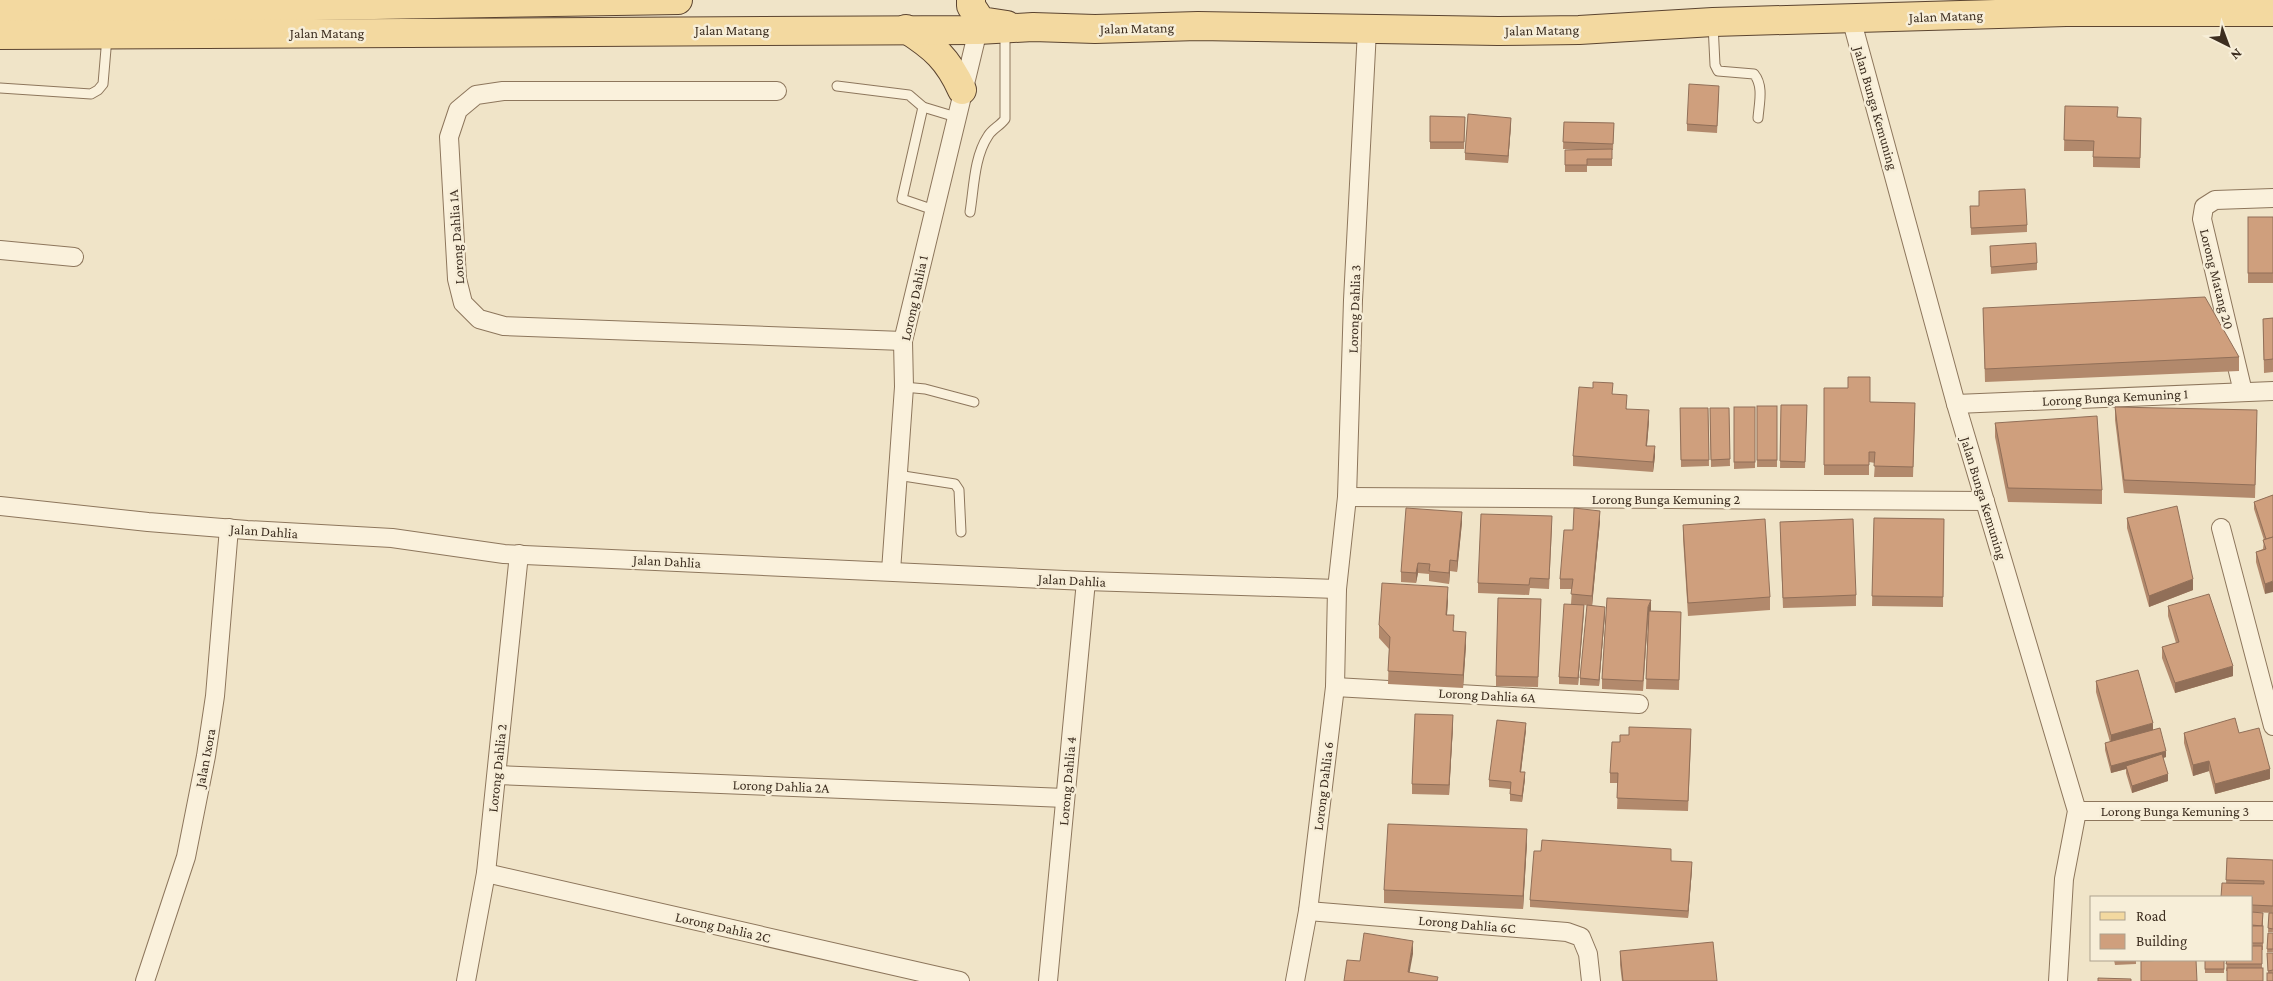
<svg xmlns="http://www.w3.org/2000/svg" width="2273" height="981" viewBox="0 0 2273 981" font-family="'Crimson Pro',serif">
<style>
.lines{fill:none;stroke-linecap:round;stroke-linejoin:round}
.lane-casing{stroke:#8d765c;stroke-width:11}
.street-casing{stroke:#8d765c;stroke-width:20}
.primary-casing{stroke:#5b4430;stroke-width:30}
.lane{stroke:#faf1dc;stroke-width:9}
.street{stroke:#faf1dc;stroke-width:18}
.primary{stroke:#f3d9a0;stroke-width:28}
.wall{fill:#b2896c}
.shaded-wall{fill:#916f58}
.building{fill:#cf9f7d;stroke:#916f58}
.labels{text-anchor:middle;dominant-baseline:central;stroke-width:5;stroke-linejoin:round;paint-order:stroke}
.street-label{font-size:14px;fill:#3d2e20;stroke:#f7eed8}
</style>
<rect width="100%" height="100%" fill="#f0e4c8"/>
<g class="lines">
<defs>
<g id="lane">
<path d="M 1713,24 L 1715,65 L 1718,71 L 1754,74 C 1764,86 1759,104 1758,118"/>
<path d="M 837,86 L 909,95 L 923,107 L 956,117"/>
<path d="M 0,88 L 91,94 L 98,90 L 103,84 L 107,37"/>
<path d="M 923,107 L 902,199 L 934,210"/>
<path d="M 970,212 C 974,188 974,157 988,136 C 992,129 1000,126 1005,119 L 1005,31"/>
<path d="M 904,387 L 925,389 L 974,402"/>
<path d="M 897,475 L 955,484 L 959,490 L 961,532"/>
</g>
<g id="street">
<path d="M 1851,18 L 1956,404 L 2077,811 L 2064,879 L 2058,981"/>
<path d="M 777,91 L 503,91 L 476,95 L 458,110 L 449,137 L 457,279 L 463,303 L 479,319 L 504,326 L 903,341"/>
<path d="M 0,250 L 74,257"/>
<path d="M 2243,392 L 2202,219 L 2204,207 L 2215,200 L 2273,198"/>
<path d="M 1956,404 L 2273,391"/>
<path d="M 1347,497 L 1985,501"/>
<path d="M 0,506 L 148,522 L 247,530 L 392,538 L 504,554 L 1086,581 L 1337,589"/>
<path d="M 2221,528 L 2273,726"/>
<path d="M 891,571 L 904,387 L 903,341 L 978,30"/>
<path d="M 1335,687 L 1639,704"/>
<path d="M 497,775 L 1065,798"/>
<path d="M 2077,811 L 2273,811"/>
<path d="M 486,873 L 960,981"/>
<path d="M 1308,911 L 1567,932 L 1581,937 L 1588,954 L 1591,981"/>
<path d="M 145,981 L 186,857 L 206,756 L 215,696 L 229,528"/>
<path d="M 466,981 L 486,873 L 519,554"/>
<path d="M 1048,981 L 1086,581"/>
<path d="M 1295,981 L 1308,911 L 1335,687 L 1337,589 L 1347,497 L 1353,300 L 1367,30"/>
</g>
<g id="primary">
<path d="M 971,0 L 971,6 L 981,21 L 1007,25"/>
<path d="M 0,11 L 678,0"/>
<path d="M 906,29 C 934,47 948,59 962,90"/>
<path d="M 0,35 L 978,30 L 1033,27 L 1095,29 L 1198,26 L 1498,31 L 1579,30 L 1713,22 L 2066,12 L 2273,12"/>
</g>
</defs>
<use href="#lane" class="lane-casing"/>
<use href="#street" class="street-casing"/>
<use href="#primary" class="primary-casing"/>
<use href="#lane" class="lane"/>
<use href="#street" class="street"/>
<use href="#primary" class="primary"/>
</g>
<g class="wall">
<path d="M 1719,93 L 1717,133 L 1687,131 L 1687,124 Z"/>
<path d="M 2065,106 L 2118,117 L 2141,118 L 2140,168 L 2093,167 L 2093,151 L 2064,151 Z"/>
<path d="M 1430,116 L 1465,117 L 1464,149 L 1430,149 Z"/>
<path d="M 1564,122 L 1614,123 L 1613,150 L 1612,150 L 1612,166 L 1587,166 L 1587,172 L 1565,172 L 1565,150 L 1579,149 L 1563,149 Z"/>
<path d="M 1511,125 L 1508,163 L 1465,160 L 1465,153 Z"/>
<path d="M 1979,191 L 2027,225 L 2027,232 L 1971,235 L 1970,206 L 1979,206 Z"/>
<rect x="2248" y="217" width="25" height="66"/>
<path d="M 1990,246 L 2037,263 L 2037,270 L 1991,274 Z"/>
<path d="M 1983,308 L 2239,357 L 2239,371 L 1985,382 Z"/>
<path d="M 2273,318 L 2273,372 L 2264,373 L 2263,319 Z"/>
<path d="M 1824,388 L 1870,402 L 1915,413 L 1913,477 L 1874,477 L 1875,463 L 1869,462 L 1869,475 L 1824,475 Z"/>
<path d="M 1613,394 L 1627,409 L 1649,421 L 1647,446 L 1655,456 L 1653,472 L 1573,466 L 1573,456 Z"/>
<path d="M 1781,405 L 1807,405 L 1805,468 L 1780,468 Z"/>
<rect x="1757" y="406" width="20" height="61"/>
<path d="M 1734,407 L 1755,407 L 1755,468 L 1734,469 Z"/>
<path d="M 2115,407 L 2257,423 L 2255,498 L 2124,493 L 2115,420 Z"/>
<path d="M 1680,408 L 1708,408 L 1709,466 L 1681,467 Z"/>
<path d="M 1710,408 L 1729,408 L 1730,466 L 1711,467 Z"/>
<path d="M 1995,423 L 2102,490 L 2102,504 L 2008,502 L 1995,437 Z"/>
<path d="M 2273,495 L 2265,594 L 2256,562 L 2256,552 L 2263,549 L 2264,540 L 2254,509 L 2254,502 Z"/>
<path d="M 1874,518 L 1944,519 L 1943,607 L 1872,606 Z"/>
<path d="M 2127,518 L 2193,590 L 2149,607 L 2127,528 Z"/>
<path d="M 1600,521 L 1592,606 L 1584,605 L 1578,685 L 1559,684 L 1559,677 L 1571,604 L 1572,589 L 1560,589 L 1560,579 L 1573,530 Z"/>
<path d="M 1462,522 L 1457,572 L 1450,571 L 1449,584 L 1429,581 L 1429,574 L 1418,573 L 1416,583 L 1401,582 L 1401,572 Z"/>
<path d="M 1683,525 L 1770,597 L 1770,610 L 1688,616 L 1683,538 Z"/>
<path d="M 1552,527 L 1549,589 L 1530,588 L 1529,595 L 1478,593 L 1478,583 Z"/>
<path d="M 1780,532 L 1856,595 L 1856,606 L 1783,608 Z"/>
<path d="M 1541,599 L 1538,687 L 1496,686 L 1496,676 Z"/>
<path d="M 1448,600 L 1447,615 L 1454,631 L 1466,645 L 1463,688 L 1388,684 L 1389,649 L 1379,638 L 1379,625 Z"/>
<path d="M 2168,606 L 2233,676 L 2175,693 L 2162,658 L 2162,647 L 2176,643 L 2168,616 Z"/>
<path d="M 1651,611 L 1681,612 L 1679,690 L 1646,689 L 1648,616 L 1648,617 L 1643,691 L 1602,689 L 1602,679 Z"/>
<path d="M 1605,614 L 1599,686 L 1580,685 L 1580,678 Z"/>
<path d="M 2096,681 L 2153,730 L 2166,757 L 2163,758 L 2168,781 L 2132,793 L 2126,773 L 2126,769 L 2111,773 L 2105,750 L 2105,743 L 2110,742 L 2096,692 Z"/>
<path d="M 1453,726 L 1449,795 L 1412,794 L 1412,784 Z"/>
<path d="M 1526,730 L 1521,772 L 1525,779 L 1522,802 L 1510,801 L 1510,789 L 1489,787 L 1489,780 Z"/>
<path d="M 2184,733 L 2239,733 L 2270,779 L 2215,794 L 2209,771 L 2193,776 L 2184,743 Z"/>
<path d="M 1691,739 L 1688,811 L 1617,809 L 1618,783 L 1610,783 L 1610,773 L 1620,742 Z"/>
<path d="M 1527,843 L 1523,909 L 1384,903 L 1384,890 Z"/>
<path d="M 2227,858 L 2273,860 L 2273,913 L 2252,912 L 2252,897 L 2226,884 Z"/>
<path d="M 1671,861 L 1692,869 L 1688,918 L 1530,907 L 1530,900 Z"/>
<path d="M 2252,912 L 2263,913 L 2263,950 L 2262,950 L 2262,968 L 2226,971 L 2227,960 L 2252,960 Z"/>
<path d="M 2269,913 L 2273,913 L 2273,932 L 2268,932 Z"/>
<path d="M 2268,933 L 2273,933 L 2273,952 L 2267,952 Z"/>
<path d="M 1620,951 L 1717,981 L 1622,981 L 1620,965 Z"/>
<path d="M 2267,953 L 2273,953 L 2273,981 L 2268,973 Z"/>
<path d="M 2114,960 L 2136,960 L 2136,964 L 2115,965 Z"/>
<rect x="2205" y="960" width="19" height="13"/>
</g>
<g class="shaded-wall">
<path d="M 1511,118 L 1511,125 L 1508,163 L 1508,156 Z"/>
<path d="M 1649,410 L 1649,421 L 1646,456 L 1646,446 Z"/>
<path d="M 1655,446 L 1655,456 L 1653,472 L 1653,462 Z"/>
<path d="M 1600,511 L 1600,521 L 1592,606 L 1592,596 Z"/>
<path d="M 1462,512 L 1462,522 L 1457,572 L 1457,561 Z"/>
<path d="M 1450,560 L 1450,571 L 1449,584 L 1449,573 Z"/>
<path d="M 1418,563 L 1418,573 L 1416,583 L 1416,573 Z"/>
<path d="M 2193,579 L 2193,590 L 2149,607 L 2149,596 Z"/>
<path d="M 2273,581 L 2273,592 L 2265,594 L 2265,584 Z"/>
<path d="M 1448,587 L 1448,600 L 1446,628 L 1446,615 Z"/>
<path d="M 1651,600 L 1651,610 L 1648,617 L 1643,691 L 1648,607 Z"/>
<path d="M 1584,605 L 1584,612 L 1578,685 L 1578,678 Z"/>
<path d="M 1605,607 L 1605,614 L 1599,686 L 1599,680 Z"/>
<path d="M 1466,632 L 1466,645 L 1463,688 L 1463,675 Z"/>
<path d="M 2233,666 L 2233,676 L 2175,693 L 2175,683 Z"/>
<path d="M 1453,715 L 1453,726 L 1449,795 L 1449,785 Z"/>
<path d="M 1526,723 L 1526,730 L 1520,779 L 1520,772 Z"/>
<path d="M 2153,723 L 2153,733 L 2111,745 L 2111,735 Z"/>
<path d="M 2166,751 L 2166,757 L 2126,769 L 2126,766 L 2126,769 L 2111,773 L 2111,766 Z"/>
<path d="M 2209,761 L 2209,771 L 2193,776 L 2193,765 Z"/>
<path d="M 2270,769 L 2270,779 L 2215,794 L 2215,784 Z"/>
<path d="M 1525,772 L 1525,779 L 1522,802 L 1522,796 Z"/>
<path d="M 2168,774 L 2168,781 L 2132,793 L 2132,786 Z"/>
<path d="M 1527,829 L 1527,843 L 1523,909 L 1523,896 Z"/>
<path d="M 1692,862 L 1692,869 L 1688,918 L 1688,911 Z"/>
<path d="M 1413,941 L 1413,954 L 1408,981 L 1408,972 Z"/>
</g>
<g class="building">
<path d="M 1689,84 L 1719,86 L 1717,126 L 1687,124 Z"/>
<path d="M 2065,106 L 2118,107 L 2117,117 L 2141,118 L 2140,158 L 2093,157 L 2094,141 L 2064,140 Z"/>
<path d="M 1468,114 L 1511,118 L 1508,156 L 1465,153 Z"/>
<path d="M 1430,116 L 1465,117 L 1464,142 L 1430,142 Z"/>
<path d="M 1564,122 L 1614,123 L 1613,144 L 1563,142 Z"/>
<path d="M 1612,149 L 1612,159 L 1587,159 L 1587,165 L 1565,165 L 1565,150 Z"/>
<path d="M 2025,189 L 2027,225 L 1971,228 L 1970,206 L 1979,206 L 1979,191 Z"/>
<rect x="2248" y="217" width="25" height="56"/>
<path d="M 2036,243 L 2037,263 L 1991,267 L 1990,246 Z"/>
<path d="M 2205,297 L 2239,357 L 1985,369 L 1983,308 Z"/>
<path d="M 2273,318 L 2273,359 L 2264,360 L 2263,319 Z"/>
<path d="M 1848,377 L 1870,377 L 1870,402 L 1915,403 L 1913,467 L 1874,466 L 1875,452 L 1869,452 L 1869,465 L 1824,465 L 1824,388 L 1848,388 Z"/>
<path d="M 1593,382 L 1613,383 L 1612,394 L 1627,395 L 1626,409 L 1649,410 L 1646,446 L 1655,446 L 1653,462 L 1573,456 L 1579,387 L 1593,388 Z"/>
<path d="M 1781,405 L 1807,405 L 1805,462 L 1780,461 Z"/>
<rect x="1757" y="406" width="20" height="54"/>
<rect x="1734" y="407" width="21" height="55"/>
<path d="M 2115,407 L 2257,410 L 2255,485 L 2124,480 Z"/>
<path d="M 1680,408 L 1708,408 L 1709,460 L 1681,460 Z"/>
<path d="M 1710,408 L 1729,408 L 1730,459 L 1711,460 Z"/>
<path d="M 2097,416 L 2102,490 L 2008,488 L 1995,423 Z"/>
<path d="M 2273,495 L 2273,537 L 2266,539 L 2254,502 Z"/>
<path d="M 2177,506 L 2193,579 L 2149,596 L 2127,518 Z"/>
<path d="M 1406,508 L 1462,512 L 1457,561 L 1450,560 L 1449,573 L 1429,571 L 1430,564 L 1418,563 L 1416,573 L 1401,572 Z"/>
<path d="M 1574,508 L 1600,511 L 1592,596 L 1571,594 L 1573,579 L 1560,579 L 1564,530 L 1573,530 Z"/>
<path d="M 1481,514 L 1552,516 L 1549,579 L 1530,578 L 1529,585 L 1478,583 Z"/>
<path d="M 1874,518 L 1944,519 L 1943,597 L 1872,596 Z"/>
<path d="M 1765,519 L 1770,597 L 1688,603 L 1683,525 Z"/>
<path d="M 1853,519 L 1856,595 L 1783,598 L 1780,522 Z"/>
<path d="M 2273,537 L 2273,581 L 2265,584 L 2256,552 L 2266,549 L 2263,540 Z"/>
<path d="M 1382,583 L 1448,587 L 1446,615 L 1454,615 L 1453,631 L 1466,632 L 1463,675 L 1388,671 L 1390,637 L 1379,625 Z"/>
<path d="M 2209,594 L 2233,666 L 2175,683 L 2162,647 L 2179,642 L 2168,606 Z"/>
<path d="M 1498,598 L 1541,599 L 1538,677 L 1496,676 Z"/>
<path d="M 1607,598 L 1651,600 L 1648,607 L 1643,681 L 1602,679 Z"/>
<path d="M 1564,604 L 1584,605 L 1578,678 L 1559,677 Z"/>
<path d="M 1587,605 L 1605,607 L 1599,680 L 1580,678 Z"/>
<path d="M 1649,611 L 1681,612 L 1679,680 L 1646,679 Z"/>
<path d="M 2138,670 L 2153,723 L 2111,735 L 2096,681 Z"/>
<path d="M 1415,714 L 1453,715 L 1449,785 L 1412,784 Z"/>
<path d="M 2235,718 L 2239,733 L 2259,728 L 2270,769 L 2215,784 L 2209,761 L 2193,765 L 2184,733 Z"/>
<path d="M 1497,720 L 1526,723 L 1520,772 L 1525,772 L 1522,796 L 1510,794 L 1511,782 L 1489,780 Z"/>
<path d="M 1629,727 L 1691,729 L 1688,801 L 1617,798 L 1618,773 L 1610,773 L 1612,742 L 1620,742 L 1620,735 L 1629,735 Z"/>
<path d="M 2160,728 L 2166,751 L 2111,766 L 2105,743 Z"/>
<path d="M 2162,754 L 2168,774 L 2132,786 L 2126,766 Z"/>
<path d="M 1388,824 L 1527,829 L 1523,896 L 1384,890 Z"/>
<path d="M 1542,840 L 1671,849 L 1671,861 L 1692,862 L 1688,911 L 1530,900 L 1534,851 L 1541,851 Z"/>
<path d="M 2227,858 L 2273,860 L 2273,906 L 2252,905 L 2252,897 L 2221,897 L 2222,883 L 2264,884 L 2264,881 L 2226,880 Z"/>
<path d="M 2252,912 L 2263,913 L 2262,926 L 2252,925 Z"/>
<path d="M 2269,913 L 2273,913 L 2273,929 L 2268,928 Z"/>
<rect x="2252" y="926" width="11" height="17"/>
<path d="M 1364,933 L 1413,941 L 1408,972 L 1438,977 L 1437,981 L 1344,981 L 1347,960 L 1360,961 Z"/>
<path d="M 2268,933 L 2273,933 L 2273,949 L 2267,949 Z"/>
<path d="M 1713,942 L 1717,981 L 1623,981 L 1620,951 Z"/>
<path d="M 2252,946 L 2262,946 L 2262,964 L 2226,964 L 2227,960 L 2252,960 Z"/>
<path d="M 2267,953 L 2273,953 L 2273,970 L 2268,971 Z"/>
<path d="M 2169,960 L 2196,960 L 2197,981 L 2141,981 L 2141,961 Z"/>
<rect x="2205" y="960" width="19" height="9"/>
<rect x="2227" y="968" width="36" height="13"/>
<rect x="2267" y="973" width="6" height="8"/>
<path d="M 2098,978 L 2131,979 L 2131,981 L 2098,981 Z"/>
</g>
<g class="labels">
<g class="street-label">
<text transform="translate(1946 16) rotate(-2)">Jalan Matang</text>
<text transform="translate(1137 28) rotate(-1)">Jalan Matang</text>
<text x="732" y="30">Jalan Matang</text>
<text transform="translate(1542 30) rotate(-1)">Jalan Matang</text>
<text x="327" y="33">Jalan Matang</text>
<text transform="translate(1876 108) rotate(74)">Jalan Bunga Kemuning</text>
<text transform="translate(456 237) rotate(-94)">Lorong Dahlia 1A</text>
<text transform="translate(2217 279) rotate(76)">Lorong Matang 20</text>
<text transform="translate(914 298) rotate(-78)">Lorong Dahlia 1</text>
<text transform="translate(1354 309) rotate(-88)">Lorong Dahlia 3</text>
<text transform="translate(2115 397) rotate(-3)">Lorong Bunga Kemuning 1</text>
<text transform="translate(1984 498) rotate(73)">Jalan Bunga Kemuning</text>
<text x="1666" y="499">Lorong Bunga Kemuning 2</text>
<text transform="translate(264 531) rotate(4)">Jalan Dahlia</text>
<text transform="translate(667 561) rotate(3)">Jalan Dahlia</text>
<text transform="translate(1072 580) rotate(3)">Jalan Dahlia</text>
<text transform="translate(1487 695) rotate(3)">Lorong Dahlia 6A</text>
<text transform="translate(205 758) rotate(-79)">Jalan Ixora</text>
<text transform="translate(497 768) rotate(-84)">Lorong Dahlia 2</text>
<text transform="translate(1067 781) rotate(-85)">Lorong Dahlia 4</text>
<text transform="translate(781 786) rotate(2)">Lorong Dahlia 2A</text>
<text transform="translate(1323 786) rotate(-83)">Lorong Dahlia 6</text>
<text x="2175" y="811">Lorong Bunga Kemuning 3</text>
<text transform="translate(1467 924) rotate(5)">Lorong Dahlia 6C</text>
<text transform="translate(723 927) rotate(13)">Lorong Dahlia 2C</text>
</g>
</g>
<rect x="2090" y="896" width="162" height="65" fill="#f7eed8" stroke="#ada18e"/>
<rect x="2100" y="912" width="25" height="8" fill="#f3d9a0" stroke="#ada18e"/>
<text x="2136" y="921" font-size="15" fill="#3d2e20">Road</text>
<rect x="2100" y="934" width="25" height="15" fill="#cf9f7d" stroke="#ada18e"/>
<text x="2136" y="946" font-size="15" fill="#3d2e20">Building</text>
<g transform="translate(2228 45) rotate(138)" stroke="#f7eed8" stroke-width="4" paint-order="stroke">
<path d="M0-4L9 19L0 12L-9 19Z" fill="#3d2e20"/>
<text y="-8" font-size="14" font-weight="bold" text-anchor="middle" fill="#3d2e20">N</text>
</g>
</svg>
